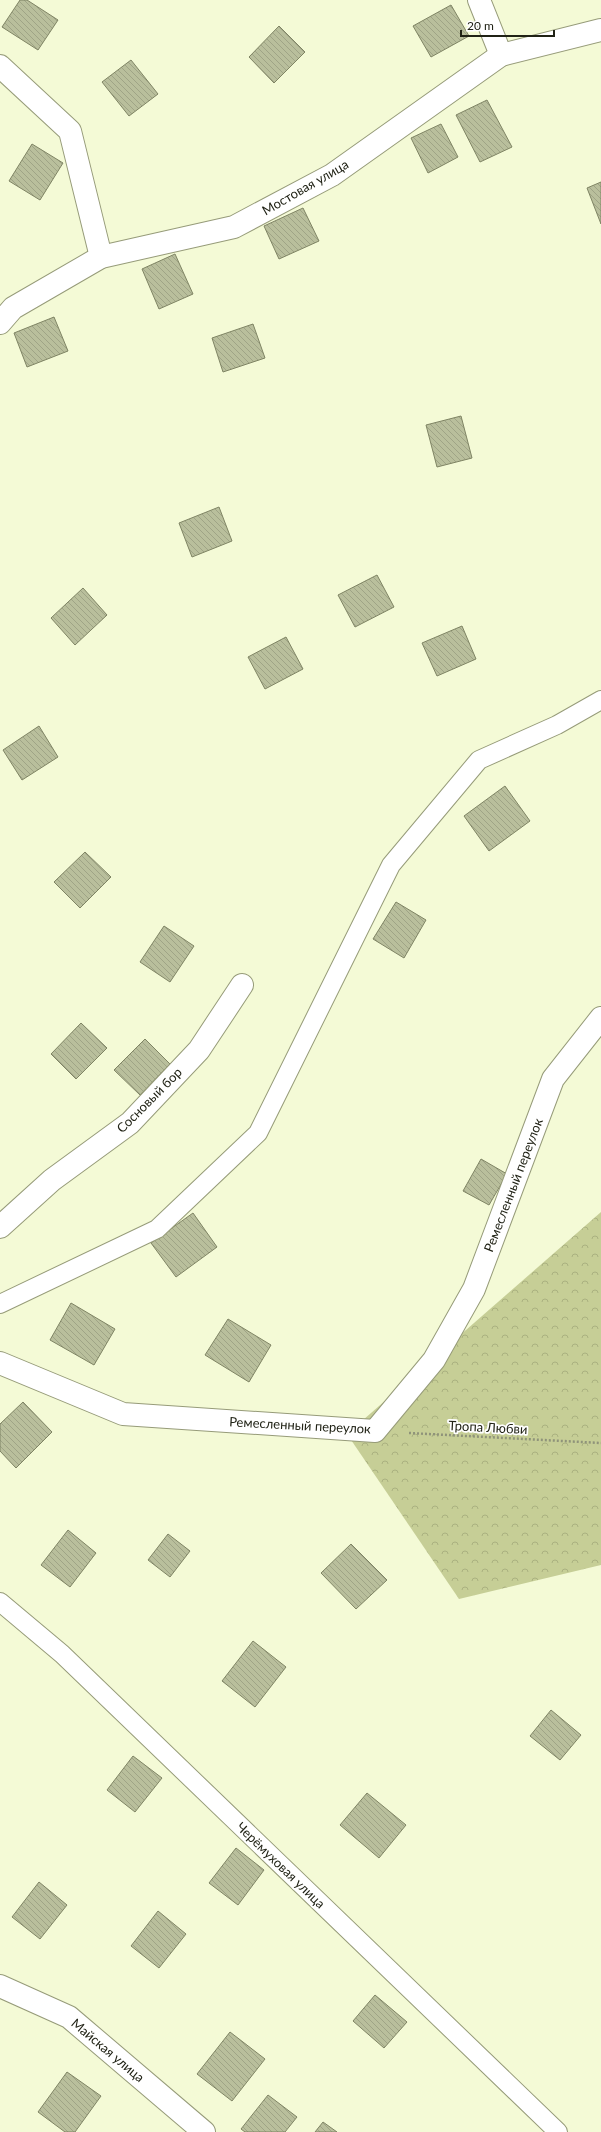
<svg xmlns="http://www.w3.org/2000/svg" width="601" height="2132" viewBox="0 0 601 2132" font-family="Lato,sans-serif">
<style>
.forest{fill:url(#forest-crowns)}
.building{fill:url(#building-back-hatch);stroke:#7f8464}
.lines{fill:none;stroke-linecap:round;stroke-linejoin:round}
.service-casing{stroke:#969b79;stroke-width:20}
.minor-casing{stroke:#969b79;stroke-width:24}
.path{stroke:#8f937a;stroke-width:2.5;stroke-dasharray:2 2;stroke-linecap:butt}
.service{stroke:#fff;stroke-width:18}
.minor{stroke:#fff;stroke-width:22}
.labels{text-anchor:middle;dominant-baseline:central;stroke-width:3.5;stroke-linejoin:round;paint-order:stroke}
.street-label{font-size:13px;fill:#202215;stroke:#fff}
</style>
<defs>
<pattern id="forest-crowns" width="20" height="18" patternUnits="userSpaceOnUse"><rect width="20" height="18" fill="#c6ce96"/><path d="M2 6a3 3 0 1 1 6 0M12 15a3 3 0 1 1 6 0" fill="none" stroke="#aab180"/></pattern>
<pattern id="building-back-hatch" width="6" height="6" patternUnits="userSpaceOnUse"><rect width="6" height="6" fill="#b9bf9c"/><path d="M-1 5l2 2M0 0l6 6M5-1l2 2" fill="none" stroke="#9fa486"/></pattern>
</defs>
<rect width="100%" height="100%" fill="#f4fad6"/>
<path class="forest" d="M 601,1212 L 601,1565 L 459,1599 L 347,1434 Z"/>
<g class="building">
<path d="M 20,0 L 27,0 L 58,20 L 38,50 L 2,27 Z"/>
<path d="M 451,5 L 469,36 L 431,57 L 413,26 Z"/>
<path d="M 279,26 L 305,52 L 274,83 L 249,57 Z"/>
<path d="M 131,60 L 158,94 L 129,116 L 102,82 Z"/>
<path d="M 487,100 L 512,147 L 480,162 L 456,115 Z"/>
<path d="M 441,124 L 458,157 L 428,173 L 411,138 Z"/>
<path d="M 32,144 L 63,163 L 40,200 L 9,181 Z"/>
<path d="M 601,182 L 601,224 L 587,188 Z"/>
<path d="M 303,208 L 319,241 L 279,259 L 264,226 Z"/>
<path d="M 175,254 L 193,294 L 159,309 L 142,269 Z"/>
<path d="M 54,317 L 68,351 L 27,367 L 14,333 Z"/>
<path d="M 253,324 L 265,358 L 223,372 L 212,338 Z"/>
<path d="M 461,416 L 472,458 L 437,467 L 426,425 Z"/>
<path d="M 219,507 L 232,541 L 192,557 L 179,523 Z"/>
<path d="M 377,575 L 394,607 L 355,627 L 338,595 Z"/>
<path d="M 83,588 L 107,615 L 75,645 L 51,618 Z"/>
<path d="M 462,626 L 476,659 L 437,676 L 422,643 Z"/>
<path d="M 286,637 L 303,669 L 265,689 L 248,657 Z"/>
<path d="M 39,726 L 58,757 L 22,780 L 3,750 Z"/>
<path d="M 505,786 L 530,821 L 489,851 L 464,816 Z"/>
<path d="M 85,852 L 111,877 L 80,908 L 54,882 Z"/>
<path d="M 396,902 L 426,920 L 404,958 L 373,939 Z"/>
<path d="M 164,926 L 194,946 L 170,982 L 140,962 Z"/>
<path d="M 81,1023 L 107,1048 L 76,1079 L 51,1054 Z"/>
<path d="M 145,1039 L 170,1064 L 140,1095 L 114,1070 Z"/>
<path d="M 481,1159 L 507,1174 L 489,1205 L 463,1191 Z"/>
<path d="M 193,1213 L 217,1247 L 176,1277 L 151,1243 Z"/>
<path d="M 71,1303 L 115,1329 L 94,1365 L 50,1340 Z"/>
<path d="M 228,1319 L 271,1345 L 249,1382 L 205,1355 Z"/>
<path d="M 23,1402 L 52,1432 L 16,1468 L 0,1451 L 0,1424 Z"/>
<path d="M 68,1530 L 96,1553 L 70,1587 L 41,1565 Z"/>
<path d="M 168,1534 L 190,1551 L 170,1577 L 148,1560 Z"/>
<path d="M 351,1544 L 387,1580 L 356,1609 L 321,1573 Z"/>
<path d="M 253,1641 L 286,1667 L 255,1707 L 222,1681 Z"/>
<path d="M 551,1710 L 581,1735 L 560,1760 L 530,1736 Z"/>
<path d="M 133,1756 L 162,1778 L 135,1812 L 107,1790 Z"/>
<path d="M 367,1793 L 406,1825 L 379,1858 L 340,1825 Z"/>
<path d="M 236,1848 L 264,1870 L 238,1905 L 209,1883 Z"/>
<path d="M 39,1882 L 67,1905 L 40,1939 L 12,1917 Z"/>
<path d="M 158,1911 L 186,1934 L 159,1968 L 131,1946 Z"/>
<path d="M 375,1995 L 407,2022 L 384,2048 L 353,2021 Z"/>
<path d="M 230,2032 L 265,2059 L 232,2101 L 197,2074 Z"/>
<path d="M 67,2072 L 101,2096 L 75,2132 L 65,2132 L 38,2112 Z"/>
<path d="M 268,2095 L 297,2117 L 285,2132 L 245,2132 L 241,2129 Z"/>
<path d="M 323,2122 L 337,2132 L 315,2132 Z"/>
</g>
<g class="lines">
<defs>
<g id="service">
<path d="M 0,1304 L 157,1229 L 258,1133 L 391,865 L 479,760 L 557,725 L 601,700"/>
<path d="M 0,1602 L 62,1654 L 558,2132"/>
</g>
<g id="minor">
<path d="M 479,0 L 501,55"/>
<path d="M 0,66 L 70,131 L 101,257"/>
<path d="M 0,323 L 13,308 L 101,257 L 234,227 L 332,175 L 501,55 L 601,30"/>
<path d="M 0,1227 L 52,1180 L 130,1123 L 199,1050 L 242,985"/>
<path d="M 0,1363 L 123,1414 L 375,1431 L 434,1360 L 474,1289 L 553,1079 L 601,1018"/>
<path d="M 0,1986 L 69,2017 L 204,2132"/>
</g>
</defs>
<use href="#service" class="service-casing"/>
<use href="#minor" class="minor-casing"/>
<path class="path" d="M 409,1433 L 601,1443"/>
<use href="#service" class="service"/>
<use href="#minor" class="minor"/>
</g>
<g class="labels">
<g class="street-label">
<text transform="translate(305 187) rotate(-30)">Мостовая улица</text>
<text transform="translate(149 1100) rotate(-45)">Сосновый бор</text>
<text transform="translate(513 1185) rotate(-69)">Ремесленный переулок</text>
<text transform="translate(300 1425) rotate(3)">Ремесленный переулок</text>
<text transform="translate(488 1427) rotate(3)">Тропа Любви</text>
<text transform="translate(281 1865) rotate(44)">Черёмуховая улица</text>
<text transform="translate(108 2050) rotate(40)">Майская улица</text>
</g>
</g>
<path d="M461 30v6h93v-6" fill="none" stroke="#202215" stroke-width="2"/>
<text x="467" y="30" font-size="12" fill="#202215" stroke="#ffffff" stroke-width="3" paint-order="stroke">20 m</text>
</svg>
